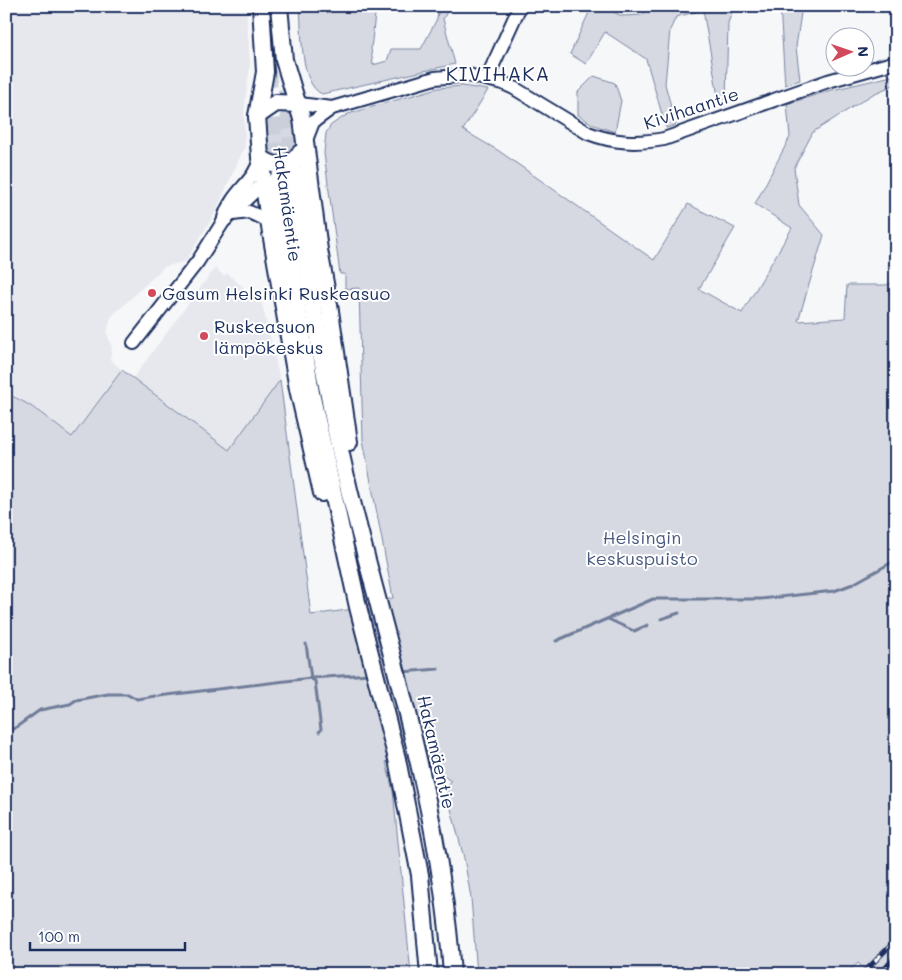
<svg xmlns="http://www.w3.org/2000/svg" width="902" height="980" viewBox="0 0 902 980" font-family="Mali,sans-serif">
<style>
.built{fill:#e6e8ee}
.green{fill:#d6d9e2;stroke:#7884a0}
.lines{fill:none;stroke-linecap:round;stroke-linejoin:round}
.stream{stroke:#707c99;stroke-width:3}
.major-tunnel{stroke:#cacfda;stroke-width:16;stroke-dasharray:16 8;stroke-linecap:butt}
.minor-casing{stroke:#1b2f5e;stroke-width:16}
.major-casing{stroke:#1b2f5e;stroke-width:20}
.minor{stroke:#fff;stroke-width:12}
.major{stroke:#fff;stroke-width:16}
.rail-casing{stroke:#1b2f5e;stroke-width:5}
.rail{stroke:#fff;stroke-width:3;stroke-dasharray:9;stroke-linecap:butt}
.poi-dot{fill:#d1495b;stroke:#fff;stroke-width:2}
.labels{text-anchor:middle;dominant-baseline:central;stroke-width:4;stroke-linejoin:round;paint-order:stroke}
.street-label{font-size:18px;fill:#1b2f5e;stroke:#fff}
.poi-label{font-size:18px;fill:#1b2f5e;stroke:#fff;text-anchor:start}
.park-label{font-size:18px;fill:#4a5a7f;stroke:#fff}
.quarter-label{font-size:20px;letter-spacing:1px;fill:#1b2f5e;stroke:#fff}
</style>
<rect width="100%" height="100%" fill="#f6f7f9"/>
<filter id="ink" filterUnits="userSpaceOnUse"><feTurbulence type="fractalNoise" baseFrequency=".02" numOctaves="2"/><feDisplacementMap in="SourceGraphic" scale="10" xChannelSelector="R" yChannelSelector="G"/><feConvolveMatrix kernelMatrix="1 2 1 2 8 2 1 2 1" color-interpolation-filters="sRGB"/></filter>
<g filter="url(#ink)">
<g class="built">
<path d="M 6,6 L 246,6 L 250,64 L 244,113 L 245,146 L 215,213 L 186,261 L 164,267 L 111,317 L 107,333 L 112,348 L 110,359 L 122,370 L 72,437 L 30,406 L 17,397 L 6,394 Z"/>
<path d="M 215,268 L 224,276 L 227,273 L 262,304 L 280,380 L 229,450 L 133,378 Z"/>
</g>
<g class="green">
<path d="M 300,6 L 376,6 L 371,49 L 373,65 L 387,61 L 391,49 L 421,49 L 437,19 L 439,6 L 450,6 L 443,19 L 455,64 L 322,94 C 299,84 302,28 300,6 Z"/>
<path d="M 592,6 L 601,6 L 622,16 L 642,15 L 652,6 L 734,6 L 728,23 L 726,100 L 719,102 L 703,10 L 676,17 L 670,30 L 665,84 L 676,125 L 666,128 L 646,59 L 605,32 L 586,64 L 570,54 Z"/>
<path d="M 780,6 L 802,6 L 796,47 L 800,80 L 785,85 Z"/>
<path d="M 896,75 L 896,84 L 873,94 L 813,132 L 794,168 L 799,205 L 824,235 L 798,321 L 845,318 L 847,285 L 886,285 L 896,281 L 896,974 L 870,974 L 858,963 L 846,974 L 477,974 L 471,898 L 464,858 L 446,790 L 451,781 L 439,773 L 433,750 L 386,762 L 393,791 L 411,974 L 6,974 L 6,394 C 31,402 51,422 72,437 L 122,370 L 229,450 L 280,380 L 311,615 L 347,610 L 393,598 L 363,440 L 359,288 L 345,289 L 345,274 L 340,274 L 324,153 L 326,133 L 331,125 L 348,114 L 438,88 L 462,86 L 488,90 L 463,130 L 499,151 L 654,260 L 688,204 L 735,228 L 699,289 L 742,313 L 792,228 L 755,204 L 790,137 L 787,104 L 828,91 Z"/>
<path d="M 594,76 L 615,83 L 621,101 L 615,132 L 594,125 L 578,115 L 578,92 Z"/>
<circle cx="282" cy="135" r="15"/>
</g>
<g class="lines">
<g class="stream">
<path d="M 608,619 L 634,631 L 648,625"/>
<path d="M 661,619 L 679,613"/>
<path d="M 556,641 L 653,599 L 761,599 L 834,591 L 853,584 L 896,560"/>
<path d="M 402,672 L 438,669"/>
<path d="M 311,678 L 370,674"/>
<path d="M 311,679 L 315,681 L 321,730 L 319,732"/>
<path d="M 159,696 L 311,678 L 306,644"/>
<path d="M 6,731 L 15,728 L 40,710 L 70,704 L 76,700 L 108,694 L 128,694 L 137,699 L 155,696"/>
</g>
<g class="major-tunnel">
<path d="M 268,71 L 278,178"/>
<path d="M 286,89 L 293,169"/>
</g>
<defs>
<g id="minor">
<path d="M 487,78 L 520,6"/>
<path d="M 299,104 L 332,108"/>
<path d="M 306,140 L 313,122 L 332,108 L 435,78 L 468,75 L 503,83 L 514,88 L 588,133 C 614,143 637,144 664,139 L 828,81 L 896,62"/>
<path d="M 233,214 L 249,212 L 269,221"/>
<path d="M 224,218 C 232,191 255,182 260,159"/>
<path d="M 134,343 L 198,261 L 223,222 L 264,182"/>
</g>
<g id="major">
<path d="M 261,6 L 265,72 L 257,116 L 260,157 L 269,221 L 298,389 L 322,493"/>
<path d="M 279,6 L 284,60 L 302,119 L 319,250 L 330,311 L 349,442"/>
<path d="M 257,116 L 276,103 L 299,104"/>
<path d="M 260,157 C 274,168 289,169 300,153"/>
<path d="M 293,169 C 309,283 326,399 354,510 C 393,664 441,814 452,974"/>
<path d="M 278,179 L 311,393 L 358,607 L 397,759 L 420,875 L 429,974"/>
</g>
</defs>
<use href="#minor" class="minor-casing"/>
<use href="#major" class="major-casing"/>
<use href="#minor" class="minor"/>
<use href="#major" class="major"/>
<defs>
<g id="rail">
<path d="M 862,974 L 896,940"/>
<path d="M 880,974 L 896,956"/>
</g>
</defs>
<use href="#rail" class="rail-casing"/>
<use href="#rail" class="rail"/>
</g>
</g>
<g class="poi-dot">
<circle cx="152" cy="293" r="5"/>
<circle cx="204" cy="336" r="5"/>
</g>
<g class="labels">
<g class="street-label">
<text transform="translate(691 108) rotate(-18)">Kivihaantie</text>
<text transform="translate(288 204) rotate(82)">Hakamäentie</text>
<text transform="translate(437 752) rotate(77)">Hakamäentie</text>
</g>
<g class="poi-label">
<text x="162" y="293">Gasum Helsinki Ruskeasuo</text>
<text x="214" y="326">Ruskeasuon<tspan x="214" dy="21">lämpökeskus</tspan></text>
</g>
<g class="park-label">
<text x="642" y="537">Helsingin<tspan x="642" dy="21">keskuspuisto</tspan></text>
</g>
<g class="quarter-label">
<text x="498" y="73">KIVIHAKA</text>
</g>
</g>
<rect width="902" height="980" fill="none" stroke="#fff" stroke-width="25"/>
<rect x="12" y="12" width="877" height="955" fill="none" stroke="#1b2f5e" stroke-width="2" filter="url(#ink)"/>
<g transform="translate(850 52) rotate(88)"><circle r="24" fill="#ffffff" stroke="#a4acbf"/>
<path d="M0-4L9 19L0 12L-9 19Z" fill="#d1495b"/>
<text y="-8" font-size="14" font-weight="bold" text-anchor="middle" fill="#1b2f5e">N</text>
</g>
<path d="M30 942v8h155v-8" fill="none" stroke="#1b2f5e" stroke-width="2.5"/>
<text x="38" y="942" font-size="15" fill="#1b2f5e" stroke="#ffffff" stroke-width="4" paint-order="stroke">100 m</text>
</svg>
